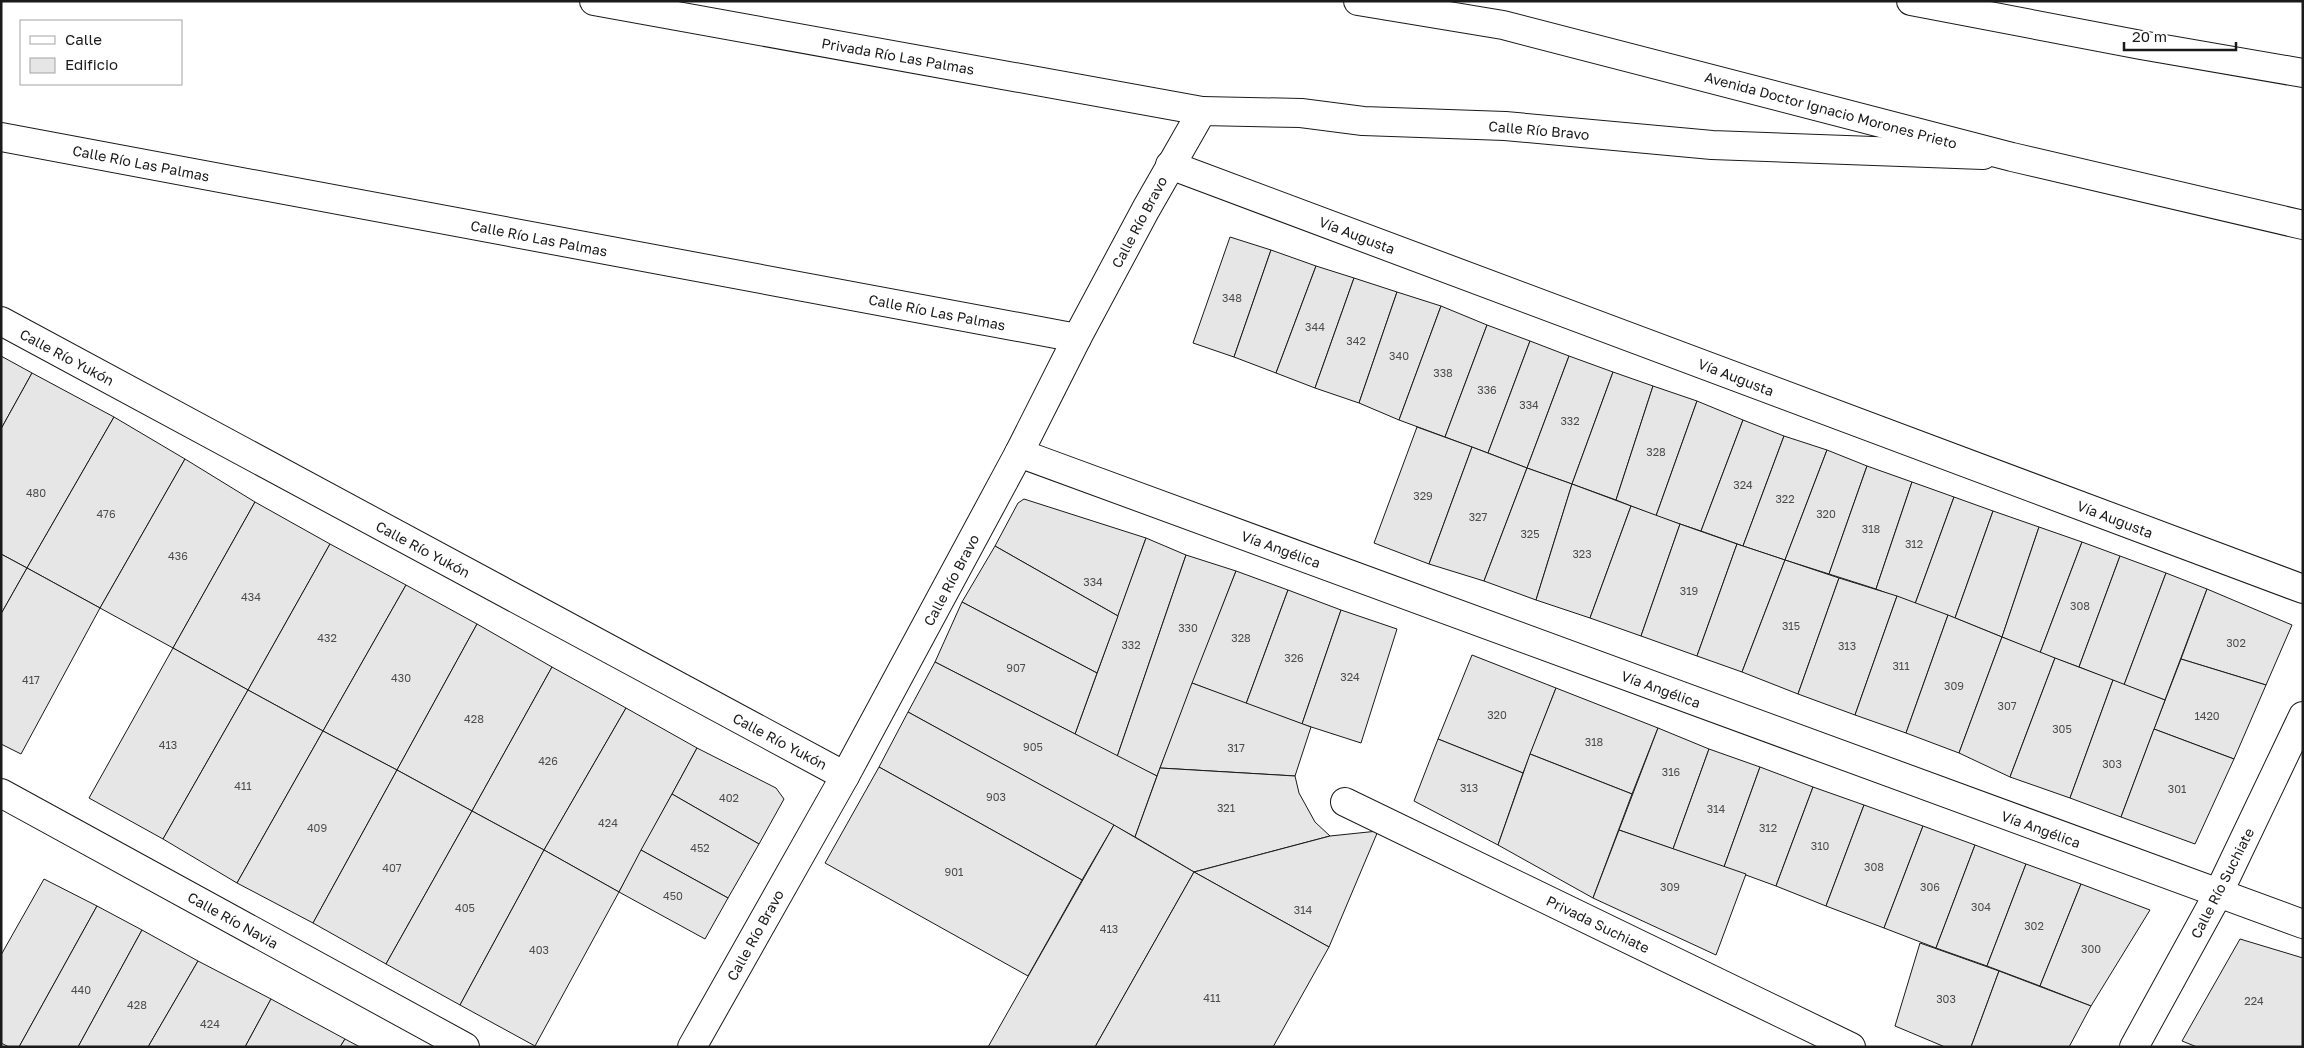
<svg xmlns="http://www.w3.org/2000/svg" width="2304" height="1048" viewBox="0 0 2304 1048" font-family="'Golos Text',sans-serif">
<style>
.building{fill:#e6e6e6;stroke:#1a1a1a}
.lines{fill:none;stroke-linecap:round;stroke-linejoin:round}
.minor-casing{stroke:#1a1a1a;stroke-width:30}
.tertiary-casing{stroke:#1a1a1a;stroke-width:30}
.primary-casing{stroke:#1a1a1a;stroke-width:30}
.minor{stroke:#fff;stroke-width:28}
.tertiary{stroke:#fff;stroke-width:28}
.primary{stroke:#fff;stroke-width:28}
.labels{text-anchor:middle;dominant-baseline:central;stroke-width:4;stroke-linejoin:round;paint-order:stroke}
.number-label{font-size:11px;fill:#4d4d4d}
.street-label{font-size:14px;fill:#1a1a1a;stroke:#fff}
</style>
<rect width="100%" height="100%" fill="#fff"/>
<g class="building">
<path d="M 1230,237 L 1271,250 L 1234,357 L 1193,343 Z"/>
<path d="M 1271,250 L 1316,266 L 1276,373 L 1234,357 Z"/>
<path d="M 1316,266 L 1354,278 L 1315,388 L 1276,373 Z"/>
<path d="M 1354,278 L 1397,292 L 1359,403 L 1315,388 Z"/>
<path d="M 1397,292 L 1441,306 L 1399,420 L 1359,403 Z"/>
<path d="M 1441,306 L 1487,325 L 1445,437 L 1399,420 Z"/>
<path d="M 1487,325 L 1530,341 L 1488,453 L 1445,437 Z"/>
<path d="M 1530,341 L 1569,356 L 1527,468 L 1488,453 Z"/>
<path d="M 1,356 L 32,373 L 1,429 Z"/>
<path d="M 1569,356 L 1613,372 L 1572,484 L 1527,468 Z"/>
<path d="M 1613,372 L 1653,386 L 1616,500 L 1572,484 Z"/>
<path d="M 32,373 L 114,417 L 27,568 L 1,554 L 1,429 Z"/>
<path d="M 1653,386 L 1697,401 L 1656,516 L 1616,500 Z"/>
<path d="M 1697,401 L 1743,420 L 1701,531 L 1656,516 Z"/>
<path d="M 114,417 L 185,459 L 100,608 L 27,568 Z"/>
<path d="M 1743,420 L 1784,436 L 1743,546 L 1701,531 Z"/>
<path d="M 1417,427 L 1472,447 L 1429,564 L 1374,543 Z"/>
<path d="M 1784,436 L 1827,450 L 1785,560 L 1743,546 Z"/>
<path d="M 1472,447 L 1527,468 L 1484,581 L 1429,564 Z"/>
<path d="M 1827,450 L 1867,466 L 1829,574 L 1785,560 Z"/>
<path d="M 185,459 L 255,502 L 173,648 L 100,608 Z"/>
<path d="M 1867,466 L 1912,482 L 1876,589 L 1829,574 Z"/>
<path d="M 1527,468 L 1572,484 L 1536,600 L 1484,581 Z"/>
<path d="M 1912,482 L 1954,497 L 1915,604 L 1876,589 Z"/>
<path d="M 1572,484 L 1631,506 L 1590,618 L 1536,600 Z"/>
<path d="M 1954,497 L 1993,511 L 1955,618 L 1915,604 Z"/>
<path d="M 1024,499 L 1146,538 L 1118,616 L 995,546 L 1018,503 Z"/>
<path d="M 255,502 L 330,544 L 248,690 L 173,648 Z"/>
<path d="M 1631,506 L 1680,524 L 1641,636 L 1590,618 Z"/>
<path d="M 1993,511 L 2039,527 L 2002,637 L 1955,618 Z"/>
<path d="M 1680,524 L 1737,544 L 1697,656 L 1641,636 Z"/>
<path d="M 2039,527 L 2082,542 L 2040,653 L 2002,637 Z"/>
<path d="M 1146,538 L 1186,555 L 1117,757 L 1075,734 Z"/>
<path d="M 2082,542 L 2120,556 L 2079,667 L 2040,653 Z"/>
<path d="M 330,544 L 406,585 L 323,731 L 248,690 Z"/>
<path d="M 1737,544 L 1785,560 L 1742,672 L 1697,656 Z"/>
<path d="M 995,546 L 1118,616 L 1097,673 L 962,602 Z"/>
<path d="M 1,554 L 27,568 L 1,614 Z"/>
<path d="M 1186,555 L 1236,571 L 1157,776 L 1117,757 Z"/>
<path d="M 2120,556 L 2166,573 L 2124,685 L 2079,667 Z"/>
<path d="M 1785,560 L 1839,578 L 1798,694 L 1742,672 Z"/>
<path d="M 27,568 L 100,608 L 21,754 L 1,744 L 1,614 Z"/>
<path d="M 1236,571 L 1288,590 L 1246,704 L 1192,683 Z"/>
<path d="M 2166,573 L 2207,589 L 2165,700 L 2124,685 Z"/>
<path d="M 1839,578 L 1897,596 L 1855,715 L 1798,694 Z"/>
<path d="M 406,585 L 477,624 L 397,770 L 323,731 Z"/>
<path d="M 2207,589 L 2292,625 L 2266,685 L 2181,659 Z"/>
<path d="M 1288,590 L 1341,610 L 1302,724 L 1246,704 Z"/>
<path d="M 1897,596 L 1948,615 L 1906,733 L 1855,715 Z"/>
<path d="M 962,602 L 1097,673 L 1075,734 L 935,662 Z"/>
<path d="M 1341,610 L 1397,629 L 1361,743 L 1302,724 Z"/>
<path d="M 1948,615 L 2002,637 L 1959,753 L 1906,733 Z"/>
<path d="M 477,624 L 552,667 L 472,811 L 397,770 Z"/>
<path d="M 2002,637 L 2055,658 L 2010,777 L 1959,753 Z"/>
<path d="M 173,648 L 248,690 L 163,839 L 89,798 Z"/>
<path d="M 1472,655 L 1556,688 L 1523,773 L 1438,739 Z"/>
<path d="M 2055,658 L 2113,680 L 2070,798 L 2010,777 Z"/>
<path d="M 2181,659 L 2266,685 L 2234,759 L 2154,729 Z"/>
<path d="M 935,662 L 1157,776 L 1135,837 L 908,712 Z"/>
<path d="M 552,667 L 626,708 L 544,850 L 472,811 Z"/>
<path d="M 2113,680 L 2165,700 L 2121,817 L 2070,798 Z"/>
<path d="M 1192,683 L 1311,727 L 1295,776 L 1160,768 Z"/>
<path d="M 1556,688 L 1658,728 L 1632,794 L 1530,754 Z"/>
<path d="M 248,690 L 323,731 L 237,883 L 163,839 Z"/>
<path d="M 626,708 L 697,748 L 619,892 L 544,850 Z"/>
<path d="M 908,712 L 1114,825 L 1082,880 L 879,767 Z"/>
<path d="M 1658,728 L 1709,749 L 1673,849 L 1619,830 Z"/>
<path d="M 2154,729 L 2234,759 L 2195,844 L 2121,817 Z"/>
<path d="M 323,731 L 397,770 L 313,923 L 237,883 Z"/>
<path d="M 1438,739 L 1523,773 L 1498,845 L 1414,801 Z"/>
<path d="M 697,748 L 776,788 L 784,799 L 759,844 L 672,794 Z"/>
<path d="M 1709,749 L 1760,767 L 1724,867 L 1673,849 Z"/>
<path d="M 1530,754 L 1632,794 L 1593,898 L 1498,845 Z"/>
<path d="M 879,767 L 1082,880 L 1028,976 L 825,863 Z"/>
<path d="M 1760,767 L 1813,787 L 1776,886 L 1724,867 Z"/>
<path d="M 1160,768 L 1295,776 L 1299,793 L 1315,822 L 1330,836 L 1194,872 L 1135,837 Z"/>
<path d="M 397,770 L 472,811 L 386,964 L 313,923 Z"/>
<path d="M 1813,787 L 1864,805 L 1826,906 L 1776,886 Z"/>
<path d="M 672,794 L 759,844 L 728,898 L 641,850 Z"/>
<path d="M 1864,805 L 1923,826 L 1884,928 L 1826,906 Z"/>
<path d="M 472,811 L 544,850 L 460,1005 L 386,964 Z"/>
<path d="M 1114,825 L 1194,872 L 1095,1047 L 988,1047 Z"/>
<path d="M 1923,826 L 1975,845 L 1936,948 L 1884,928 Z"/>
<path d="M 1619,830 L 1746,874 L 1716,955 L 1593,898 Z"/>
<path d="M 1378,831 L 1329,947 L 1194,872 L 1330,836 Z"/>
<path d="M 1975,845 L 2026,864 L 1987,966 L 1936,948 Z"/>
<path d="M 544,850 L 619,892 L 535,1046 L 460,1005 Z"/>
<path d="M 641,850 L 728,898 L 705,939 L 619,892 Z"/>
<path d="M 2026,864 L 2081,884 L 2040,986 L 1987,966 Z"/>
<path d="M 1194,872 L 1329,947 L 1273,1047 L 1095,1047 Z"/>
<path d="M 44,879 L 97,906 L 19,1047 L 9,1047 L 1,1043 L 1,955 Z"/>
<path d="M 2081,884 L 2150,910 L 2091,1006 L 2040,986 Z"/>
<path d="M 97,906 L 142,930 L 78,1047 L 19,1047 Z"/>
<path d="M 142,930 L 198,961 L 148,1047 L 78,1047 Z"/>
<path d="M 2240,939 L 2303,958 L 2303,1047 L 2197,1047 L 2182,1041 Z"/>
<path d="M 1920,943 L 1999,971 L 1971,1047 L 1945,1047 L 1895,1026 Z"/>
<path d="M 198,961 L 271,999 L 245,1047 L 148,1047 Z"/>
<path d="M 1999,971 L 2091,1006 L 2069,1047 L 1971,1047 Z"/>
<path d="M 271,999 L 345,1039 L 340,1047 L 245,1047 Z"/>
<path d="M 345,1039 L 360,1047 L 340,1047 Z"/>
</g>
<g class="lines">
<defs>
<g id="minor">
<path d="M 594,1 L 1202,111"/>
<path d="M 1,137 L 1077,338"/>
<path d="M 1170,165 L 2303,589"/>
<path d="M 1,321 L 845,776"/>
<path d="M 1019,453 L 2303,924"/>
<path d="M 1,793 L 465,1047"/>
<path d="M 1345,802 L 1851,1047"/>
</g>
<g id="tertiary">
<path d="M 692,1047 L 845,776 L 1019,453 L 1077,338 L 1146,209 L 1202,111 L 1301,113 L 1363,121 L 1505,126 L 1712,145 L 1983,155"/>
<path d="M 2134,1047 L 2218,894 L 2303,716"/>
</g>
<g id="primary">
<path d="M 1358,1 L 1503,25 L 2012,157 L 2303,225"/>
<path d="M 1911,1 L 2141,45 L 2303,73"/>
</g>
</defs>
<use href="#minor" class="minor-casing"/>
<use href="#tertiary" class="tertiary-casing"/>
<use href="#primary" class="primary-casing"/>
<use href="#minor" class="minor"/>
<use href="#tertiary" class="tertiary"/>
<use href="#primary" class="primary"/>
</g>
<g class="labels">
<g class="number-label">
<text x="1232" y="297">348</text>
<text x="1315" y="326">344</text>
<text x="1356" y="340">342</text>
<text x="1399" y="355">340</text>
<text x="1443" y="372">338</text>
<text x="1487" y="389">336</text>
<text x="1529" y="404">334</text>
<text x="1570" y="420">332</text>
<text x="1656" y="451">328</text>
<text x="1743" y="484">324</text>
<text x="36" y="492">480</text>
<text x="1423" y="495">329</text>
<text x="1785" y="498">322</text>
<text x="106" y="513">476</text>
<text x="1826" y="513">320</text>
<text x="1478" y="516">327</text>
<text x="1871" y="528">318</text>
<text x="1530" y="533">325</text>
<text x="1914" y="543">312</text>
<text x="1582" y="553">323</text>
<text x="178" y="555">436</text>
<text x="1093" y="581">334</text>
<text x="1689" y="590">319</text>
<text x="251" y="596">434</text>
<text x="2080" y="605">308</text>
<text x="1791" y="625">315</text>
<text x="1188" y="627">330</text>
<text x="327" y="637">432</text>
<text x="1241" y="637">328</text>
<text x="2236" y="642">302</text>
<text x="1131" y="644">332</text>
<text x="1847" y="645">313</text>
<text x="1294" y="657">326</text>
<text x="1901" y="665">311</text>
<text x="1016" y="667">907</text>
<text x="1350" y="676">324</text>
<text x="401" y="677">430</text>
<text x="31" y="679">417</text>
<text x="1954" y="685">309</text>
<text x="2007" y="705">307</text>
<text x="1497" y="714">320</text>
<text x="2207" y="715">1420</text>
<text x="474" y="718">428</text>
<text x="2062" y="728">305</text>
<text x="1594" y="741">318</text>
<text x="168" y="744">413</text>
<text x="1033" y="746">905</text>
<text x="1236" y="747">317</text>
<text x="548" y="760">426</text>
<text x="2112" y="763">303</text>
<text x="1671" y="771">316</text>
<text x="243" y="785">411</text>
<text x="1469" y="787">313</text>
<text x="2177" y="788">301</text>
<text x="996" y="796">903</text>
<text x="729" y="797">402</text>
<text x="1226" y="807">321</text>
<text x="1716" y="808">314</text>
<text x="608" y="822">424</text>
<text x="317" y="827">409</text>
<text x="1768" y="827">312</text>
<text x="1820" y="845">310</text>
<text x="700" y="847">452</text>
<text x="1874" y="866">308</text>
<text x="392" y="867">407</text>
<text x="954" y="871">901</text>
<text x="1670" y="886">309</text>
<text x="1930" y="886">306</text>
<text x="673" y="895">450</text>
<text x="1981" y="906">304</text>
<text x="465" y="907">405</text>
<text x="1303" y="909">314</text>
<text x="2034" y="925">302</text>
<text x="1109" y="928">413</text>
<text x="2091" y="948">300</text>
<text x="539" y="949">403</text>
<text x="81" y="989">440</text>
<text x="1212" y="997">411</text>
<text x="1946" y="998">303</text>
<text x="2254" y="1000">224</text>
<text x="137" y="1004">428</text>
<text x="210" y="1023">424</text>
</g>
<g class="street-label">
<text transform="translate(898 56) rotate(10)">Privada Río Las Palmas</text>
<text transform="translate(1831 110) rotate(15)">Avenida Doctor Ignacio Morones Prieto</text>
<text transform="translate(1539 130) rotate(5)">Calle Río Bravo</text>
<text transform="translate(141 163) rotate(11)">Calle Río Las Palmas</text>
<text transform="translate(1139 222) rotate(-62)">Calle Río Bravo</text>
<text transform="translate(1357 235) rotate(21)">Vía Augusta</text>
<text transform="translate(539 238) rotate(11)">Calle Río Las Palmas</text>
<text transform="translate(937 312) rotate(11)">Calle Río Las Palmas</text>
<text transform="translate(67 357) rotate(28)">Calle Río Yukón</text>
<text transform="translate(1736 377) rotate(21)">Vía Augusta</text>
<text transform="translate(2115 519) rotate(21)">Vía Augusta</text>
<text transform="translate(423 549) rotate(28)">Calle Río Yukón</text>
<text transform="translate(1281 549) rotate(20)">Vía Angélica</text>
<text transform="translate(951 580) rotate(-62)">Calle Río Bravo</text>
<text transform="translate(1661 689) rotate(20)">Vía Angélica</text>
<text transform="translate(780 741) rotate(28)">Calle Río Yukón</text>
<text transform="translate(2041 829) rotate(20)">Vía Angélica</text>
<text transform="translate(2222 883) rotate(-63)">Calle Río Suchiate</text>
<text transform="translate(233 920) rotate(29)">Calle Río Navia</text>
<text transform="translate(1598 924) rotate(26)">Privada Suchiate</text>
<text transform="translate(755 935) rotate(-61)">Calle Río Bravo</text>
</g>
</g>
<rect width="2304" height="1048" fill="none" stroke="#1a1a1a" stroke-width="5"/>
<rect x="20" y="20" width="162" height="65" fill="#ffffff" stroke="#a3a3a3"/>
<rect x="30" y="36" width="25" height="8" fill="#ffffff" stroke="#a3a3a3"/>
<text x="65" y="45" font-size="15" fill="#1a1a1a">Calle</text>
<rect x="30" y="58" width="25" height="15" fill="#e6e6e6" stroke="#a3a3a3"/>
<text x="65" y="70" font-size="15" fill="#1a1a1a">Edificio</text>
<path d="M2124 42v8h112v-8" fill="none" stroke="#1a1a1a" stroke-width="2.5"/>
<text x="2132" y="42" font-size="15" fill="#1a1a1a" stroke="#ffffff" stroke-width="4" paint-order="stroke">20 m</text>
</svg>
